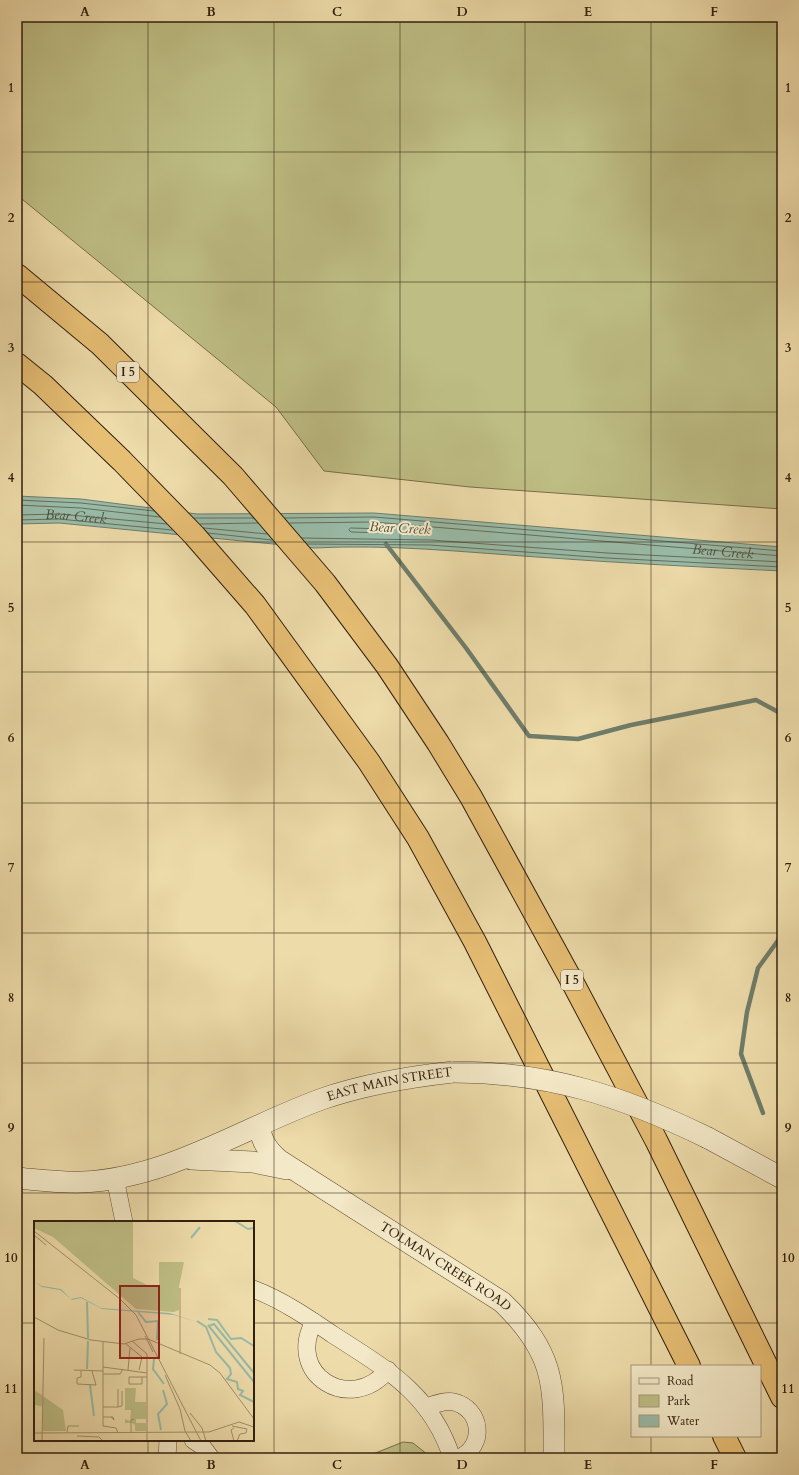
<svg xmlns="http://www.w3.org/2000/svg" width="799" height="1475" viewBox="0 0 799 1475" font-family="Cardo,serif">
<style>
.green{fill:#bebe84;stroke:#786f49}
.water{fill:#99bba8;stroke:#6f7d6a}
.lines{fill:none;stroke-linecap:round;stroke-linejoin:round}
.shore{stroke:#656e5b;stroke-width:1}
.stream{stroke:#6f7d6a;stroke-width:4.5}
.minor-casing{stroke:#604f35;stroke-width:18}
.tertiary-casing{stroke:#604f35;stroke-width:22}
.motorway-casing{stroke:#31200e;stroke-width:24}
.minor{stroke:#f3e8c7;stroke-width:17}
.tertiary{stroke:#f3e8c7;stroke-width:21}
.motorway{stroke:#e6be74;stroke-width:22}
.tertiary-bridge-casing{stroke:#604f35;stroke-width:22;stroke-linecap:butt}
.tertiary-bridge{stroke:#f3e8c7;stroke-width:21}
.grid{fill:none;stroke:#31200e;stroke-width:1;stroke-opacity:0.55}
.labels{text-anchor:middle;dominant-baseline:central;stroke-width:4;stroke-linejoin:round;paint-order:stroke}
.shield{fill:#f3e8c7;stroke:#6b5c46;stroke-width:1}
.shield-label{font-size:12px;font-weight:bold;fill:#31200e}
.street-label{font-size:13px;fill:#31200e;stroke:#f3e8c7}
.water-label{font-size:14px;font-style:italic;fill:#504e3c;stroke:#f3e8c7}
.inset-river{fill:none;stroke:#99bba8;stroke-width:2}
.inset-road{fill:none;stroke:#a2906b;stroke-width:1}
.view{fill:#8f2418;fill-opacity:0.15;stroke:#8f2418;stroke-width:2}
.inset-edge{fill:none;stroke:#31200e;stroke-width:2}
.neatline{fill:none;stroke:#31200e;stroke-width:1.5}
.grid-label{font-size:13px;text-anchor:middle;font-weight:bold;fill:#31200e}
</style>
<rect width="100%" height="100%" fill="#eddba9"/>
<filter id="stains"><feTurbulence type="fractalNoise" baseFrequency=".005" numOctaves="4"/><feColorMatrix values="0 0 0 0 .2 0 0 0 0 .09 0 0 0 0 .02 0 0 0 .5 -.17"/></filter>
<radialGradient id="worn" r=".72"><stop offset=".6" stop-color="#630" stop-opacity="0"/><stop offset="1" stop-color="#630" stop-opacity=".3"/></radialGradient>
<g class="green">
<path d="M 17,17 L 782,17 L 782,509 L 470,487 L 324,471 L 276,407 L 17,195 Z"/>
<path d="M 403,1442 L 413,1443 L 432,1458 L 363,1458 Z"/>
</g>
<path class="water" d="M 17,496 L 81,499 L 197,514 L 374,513 L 782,547 L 782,571 C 700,567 619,563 537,557 C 463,552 388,544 314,548 L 59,523 L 17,524 Z"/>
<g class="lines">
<g class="shore">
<path d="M 17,500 L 81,503 L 154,511"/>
<path d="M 17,505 L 81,508 L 160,517"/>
<path id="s1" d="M 17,515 L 59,514 L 167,524"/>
<path d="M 194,518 L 254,518"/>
<path d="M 285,518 L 374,517 L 782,551"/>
<path d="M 17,520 L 59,519 L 172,530"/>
<path id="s2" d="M 290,523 L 373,522 L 782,556"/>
<path d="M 200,524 L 258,523"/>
<path d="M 204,528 L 267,534"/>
<path d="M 351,528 L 387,529 L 388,531 L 386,533 L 351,532 L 349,530 Z"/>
<path d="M 208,533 L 272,540"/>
<path d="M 302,538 L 431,540 L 607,553 L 782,562"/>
<path d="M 307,544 L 430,545 L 607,558 L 782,567"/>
</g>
<g class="stream">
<path d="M 386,544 L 466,648 L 529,736 L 578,739 L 631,725 L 756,700 L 782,714"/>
<path d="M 763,1113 L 741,1054 L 747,1012 L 758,968 L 782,935"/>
</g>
<defs>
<g id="minor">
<path d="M 115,1178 L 124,1222"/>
<path d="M 253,1289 C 282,1300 307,1317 332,1334 C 386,1369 431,1393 452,1458"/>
<path d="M 314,1322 C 285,1374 350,1415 388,1370"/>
<path d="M 427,1407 C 435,1404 446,1400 454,1402 C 482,1409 486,1446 459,1458"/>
<path d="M 193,1440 L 202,1446 L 211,1458"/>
<path d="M 167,1458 L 168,1440"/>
</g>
<g id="tertiary">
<path id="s3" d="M 259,1126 C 262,1141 266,1149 279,1160 L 502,1302 C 557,1355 554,1387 554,1458"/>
<path d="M 708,1138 L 782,1178"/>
<path d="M 191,1159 L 253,1162 L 287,1169"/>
<path id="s4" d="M 17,1178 C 39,1180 61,1183 83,1182 C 169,1178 244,1127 322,1099 C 365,1084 408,1077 453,1072"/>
</g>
<g id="motorway">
<path d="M 17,275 L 100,344 L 233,476 L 325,583 L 387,666 L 438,743 L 471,797 L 574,985 L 656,1140 L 782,1397"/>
<path d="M 17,364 L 43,385 L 122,461 L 194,535 L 255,605 L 369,762 L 418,838 L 475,942 L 689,1366"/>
<path d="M 724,1436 L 735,1458"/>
</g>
</defs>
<use href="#minor" class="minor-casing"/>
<use href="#tertiary" class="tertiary-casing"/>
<use href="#motorway" class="motorway-casing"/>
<use href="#minor" class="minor"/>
<use href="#tertiary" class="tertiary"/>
<use href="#motorway" class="motorway"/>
<defs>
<path id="tertiary-bridge" d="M 453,1072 C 549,1072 622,1096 708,1138"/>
</defs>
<use href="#tertiary-bridge" class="tertiary-bridge-casing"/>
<use href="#tertiary-bridge" class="tertiary-bridge"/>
</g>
<path class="grid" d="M 148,17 L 148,1222M 274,17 L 274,1458M 400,17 L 400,1458M 525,17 L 525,1458M 651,17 L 651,1366M 17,152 L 782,152M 17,282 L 782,282M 17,412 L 782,412M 17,542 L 782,542M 17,672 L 782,672M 17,803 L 782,803M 17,933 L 782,933M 17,1063 L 782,1063M 17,1193 L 782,1193M 17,1323 L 35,1323M 253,1323 L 782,1323M 651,1436 L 651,1458M 148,1440 L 148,1458"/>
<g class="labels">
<g class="shield">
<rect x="117" y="362" width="22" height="20" rx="3"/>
<rect x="561" y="970" width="22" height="20" rx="3"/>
</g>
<g class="shield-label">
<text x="128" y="372">I 5</text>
<text x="572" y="980">I 5</text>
</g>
<g class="street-label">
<text stroke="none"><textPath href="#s4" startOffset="390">EAST MAIN STREET</textPath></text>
<text stroke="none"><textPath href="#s3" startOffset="238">TOLMAN CREEK ROAD</textPath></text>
</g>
<g class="water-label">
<text stroke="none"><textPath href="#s1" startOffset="59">Bear Creek</textPath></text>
<text transform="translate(400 528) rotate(3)">Bear Creek</text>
<text stroke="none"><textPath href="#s2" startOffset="434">Bear Creek</textPath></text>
</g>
</g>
<g transform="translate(34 1221)">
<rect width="220" height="220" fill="#eddba9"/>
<path d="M 0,0 L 99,0 L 99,57 L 113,64 L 125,65 L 125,41 L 150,41 L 145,66 L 145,89 L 140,91 L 102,88 L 19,16 L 0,7 ZM 91,167 L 102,167 L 101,181 L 112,181 L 112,198 L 102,198 L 102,202 L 112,202 L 112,210 L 101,210 L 101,204 L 98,202 L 91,202 L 91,198 L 96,200 L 97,189 L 91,189 ZM 0,169 L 8,174 L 8,185 L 0,184 ZM 9,175 L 29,189 L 32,210 L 9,210 Z" fill="#bebe84"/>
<path d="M 1,61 L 8,65 L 27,68 L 37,78 L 47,76 L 67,87 L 136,92 L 163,101 L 140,94 L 68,88 L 47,77 L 38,79 L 26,69 L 8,66 Z" fill="#99bba8"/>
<path class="inset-river" d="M 201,0 L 214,8 L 220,7M 157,17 L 166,6M 53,81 L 54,117M 104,91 L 112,101 L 124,100 L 123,119M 174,98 L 183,99 L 197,118 L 207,117 L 220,125M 163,100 L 172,106 L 182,131 L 196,147 L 197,153 L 193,158 L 203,161 L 204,168 L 209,170 L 206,174 L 220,181M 174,104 L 220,161M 175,105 L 180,103 L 220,152M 120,138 L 119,148 L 130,163M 53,148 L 54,120M 56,164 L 60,195M 127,209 L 124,193 L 133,183 L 129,169"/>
<path class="inset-road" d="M 0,10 L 86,78 L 102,94 L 167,220M 0,14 L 12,24M 0,96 L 24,109 L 57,119 L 90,123 L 105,118 L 114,118 L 176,144 L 186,152 L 220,198M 111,115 L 119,131M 98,120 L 113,133 L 113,220M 69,121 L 69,205 L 82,207 L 84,212M 92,123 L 108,136 L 105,149M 146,133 L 146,67M 69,146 L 113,152M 40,149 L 69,150M 94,149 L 96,127M 47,150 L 47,156 L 43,157 L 43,163 L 62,164 L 58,150M 69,153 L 86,153 L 89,148M 131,154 L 146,188 L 151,210 L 157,220M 108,156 L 108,163 L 95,163 L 95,156 L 113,156M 84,168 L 84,186M 69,186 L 84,186M 84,186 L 88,185 L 88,170M 156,192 L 168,207 L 172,220M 69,196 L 79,196 L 80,199 L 77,196M 198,205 L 213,208 L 212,212 L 206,213 L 203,220M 33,211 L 34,205 L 45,205M 0,212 L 175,211 L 205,201 L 220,206M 97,212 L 97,199 L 100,198M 43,215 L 65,216 L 69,220M 8,220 L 10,117M 200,220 L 197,209 L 200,207"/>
<path class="view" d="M 86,65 L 125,65 L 125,137 L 86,137 Z"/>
<rect width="220" height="220" class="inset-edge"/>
</g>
<rect width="799" height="1475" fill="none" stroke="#eddba9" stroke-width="44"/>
<rect x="631" y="1365" width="130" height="72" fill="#f3e8c7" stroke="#a5987d"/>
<rect x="639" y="1378" width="20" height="6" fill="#f3e8c7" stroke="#a5987d"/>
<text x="667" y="1385" font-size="12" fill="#31200e">Road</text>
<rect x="639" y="1395" width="20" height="12" fill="#bebe84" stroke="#a5987d"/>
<text x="667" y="1405" font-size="12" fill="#31200e">Park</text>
<rect x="639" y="1415" width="20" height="12" fill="#99bba8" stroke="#a5987d"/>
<text x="667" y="1425" font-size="12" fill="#31200e">Water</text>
<rect x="22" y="22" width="755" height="1431" class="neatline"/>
<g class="grid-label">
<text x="85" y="16">A</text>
<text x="211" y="16">B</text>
<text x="337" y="16">C</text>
<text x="462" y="16">D</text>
<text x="588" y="16">E</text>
<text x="714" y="16">F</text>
<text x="11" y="92">1</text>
<text x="788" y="92">1</text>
<text x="11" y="222">2</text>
<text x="788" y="222">2</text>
<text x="11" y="352">3</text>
<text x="788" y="352">3</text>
<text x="11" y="482">4</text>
<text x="788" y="482">4</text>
<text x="11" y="612">5</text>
<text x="788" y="612">5</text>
<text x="11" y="742">6</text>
<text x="788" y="742">6</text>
<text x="11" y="872">7</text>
<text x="788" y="872">7</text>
<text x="11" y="1002">8</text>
<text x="788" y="1002">8</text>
<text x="11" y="1132">9</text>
<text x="788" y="1132">9</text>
<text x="11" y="1262">10</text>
<text x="788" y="1262">10</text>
<text x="11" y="1393">11</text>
<text x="788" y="1393">11</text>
<text x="85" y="1469">A</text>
<text x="211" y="1469">B</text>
<text x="337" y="1469">C</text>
<text x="462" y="1469">D</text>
<text x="588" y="1469">E</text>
<text x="714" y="1469">F</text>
</g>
<rect width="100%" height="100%" filter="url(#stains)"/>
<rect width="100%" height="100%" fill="url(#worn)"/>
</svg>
